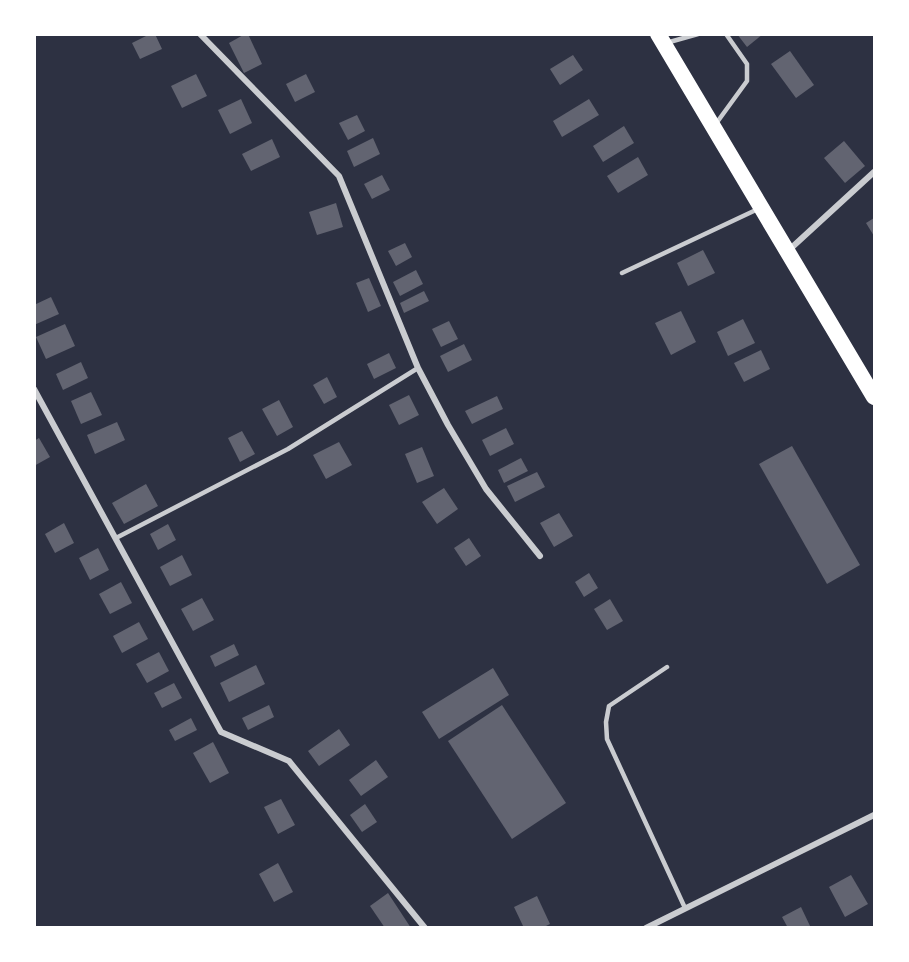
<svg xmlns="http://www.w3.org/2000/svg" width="909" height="962" viewBox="0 0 909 962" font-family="Helvetica,sans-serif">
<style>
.building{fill:#626471}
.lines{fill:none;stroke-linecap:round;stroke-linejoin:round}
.service{stroke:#caccd0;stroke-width:4.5}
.minor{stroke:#caccd0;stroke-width:6}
.trunk{stroke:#fff;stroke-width:16}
</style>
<rect width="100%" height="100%" fill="#2d3142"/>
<g class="building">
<path d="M 150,34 L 155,34 L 162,49 L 140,59 L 132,43 Z"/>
<path d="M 245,34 L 248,34 L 262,64 L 244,73 L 229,43 Z"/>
<path d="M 737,34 L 763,34 L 747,47 Z"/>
<path d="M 790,51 L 814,85 L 796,98 L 771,64 Z"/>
<path d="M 573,55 L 583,70 L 560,85 L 550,69 Z"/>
<path d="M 196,74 L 207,96 L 182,108 L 171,86 Z"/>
<path d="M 306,74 L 315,92 L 295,102 L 286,84 Z"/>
<path d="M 241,99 L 252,123 L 230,134 L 218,110 Z"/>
<path d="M 589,99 L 599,115 L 562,137 L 553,121 Z"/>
<path d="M 357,115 L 365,131 L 348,140 L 339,123 Z"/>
<path d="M 624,126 L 634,143 L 603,162 L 593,146 Z"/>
<path d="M 373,138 L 380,154 L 354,167 L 347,151 Z"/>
<path d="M 272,139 L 280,157 L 251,171 L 242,154 Z"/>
<path d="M 844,141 L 865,166 L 845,183 L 824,158 Z"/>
<path d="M 638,157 L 648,175 L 618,193 L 607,176 Z"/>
<path d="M 382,175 L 390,190 L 372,199 L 364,184 Z"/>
<path d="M 336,203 L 343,227 L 317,235 L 309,212 Z"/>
<path d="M 874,218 L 874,236 L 866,223 Z"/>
<path d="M 405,243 L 412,257 L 396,266 L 388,251 Z"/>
<path d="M 703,250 L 715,273 L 688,286 L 677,263 Z"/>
<path d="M 416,270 L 423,284 L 400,296 L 393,282 Z"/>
<path d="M 369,278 L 381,306 L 368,312 L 356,283 Z"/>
<path d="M 424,291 L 429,301 L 404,313 L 400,303 Z"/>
<path d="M 51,297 L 59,314 L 34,325 L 34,305 Z"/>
<path d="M 681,311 L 696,342 L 671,355 L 655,323 Z"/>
<path d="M 743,319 L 755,343 L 728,356 L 717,332 Z"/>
<path d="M 449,321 L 458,339 L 441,347 L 432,329 Z"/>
<path d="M 65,324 L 75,346 L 46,359 L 36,337 Z"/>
<path d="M 464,344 L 472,360 L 448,372 L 440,356 Z"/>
<path d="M 761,350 L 770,369 L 744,382 L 734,363 Z"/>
<path d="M 389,353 L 396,368 L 374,379 L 367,364 Z"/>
<path d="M 81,362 L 88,378 L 63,390 L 56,374 Z"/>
<path d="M 327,377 L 337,397 L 324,404 L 313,385 Z"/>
<path d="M 91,392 L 102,415 L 81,424 L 71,401 Z"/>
<path d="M 409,395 L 419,415 L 399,425 L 389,405 Z"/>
<path d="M 497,396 L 503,409 L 472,424 L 465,411 Z"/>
<path d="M 279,400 L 293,427 L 277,436 L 262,409 Z"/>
<path d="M 117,422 L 125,440 L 95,454 L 87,435 Z"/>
<path d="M 506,428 L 514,444 L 490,456 L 482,440 Z"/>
<path d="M 242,431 L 255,454 L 240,462 L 228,438 Z"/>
<path d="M 39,438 L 50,457 L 34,466 L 34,441 Z"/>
<path d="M 339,442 L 352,465 L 326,479 L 313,455 Z"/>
<path d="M 792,446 L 860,565 L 827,584 L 759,464 Z"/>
<path d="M 422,447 L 434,476 L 417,483 L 405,454 Z"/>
<path d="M 521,458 L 528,471 L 504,483 L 498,470 Z"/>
<path d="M 537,472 L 545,487 L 515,502 L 507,486 Z"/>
<path d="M 146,484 L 158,506 L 124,524 L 112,503 Z"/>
<path d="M 444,488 L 458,509 L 437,524 L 422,502 Z"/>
<path d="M 559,513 L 573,536 L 554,547 L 540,523 Z"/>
<path d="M 64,523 L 74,543 L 55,553 L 45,534 Z"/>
<path d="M 168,524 L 176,540 L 158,550 L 150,534 Z"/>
<path d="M 469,538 L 481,556 L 466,566 L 454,548 Z"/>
<path d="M 98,548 L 109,570 L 90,580 L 79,558 Z"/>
<path d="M 182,555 L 192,575 L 170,586 L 160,567 Z"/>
<path d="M 589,573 L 598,588 L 584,597 L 575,582 Z"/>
<path d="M 121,582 L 132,603 L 110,614 L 99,594 Z"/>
<path d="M 202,598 L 214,620 L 193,631 L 181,609 Z"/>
<path d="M 610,599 L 623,621 L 607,630 L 594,609 Z"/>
<path d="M 139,622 L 148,639 L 122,653 L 113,636 Z"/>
<path d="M 234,644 L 239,655 L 215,667 L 210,656 Z"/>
<path d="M 159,652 L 169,671 L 147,683 L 136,664 Z"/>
<path d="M 256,665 L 265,684 L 229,702 L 220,683 Z"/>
<path d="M 493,668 L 509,695 L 439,739 L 422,712 Z"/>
<path d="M 174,683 L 182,698 L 162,708 L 154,693 Z"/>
<path d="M 269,705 L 274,717 L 248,730 L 242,718 Z"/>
<path d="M 502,705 L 566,803 L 512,839 L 448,741 Z"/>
<path d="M 191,718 L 197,730 L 175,741 L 169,730 Z"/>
<path d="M 339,729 L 350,745 L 319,766 L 308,751 Z"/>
<path d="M 213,742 L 229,773 L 210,783 L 193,753 Z"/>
<path d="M 376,760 L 388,777 L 361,796 L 349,780 Z"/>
<path d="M 281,799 L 295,825 L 278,834 L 264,807 Z"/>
<path d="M 365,804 L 377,822 L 362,832 L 350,815 Z"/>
<path d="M 278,863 L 293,892 L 274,902 L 259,874 Z"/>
<path d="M 851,875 L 868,904 L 845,917 L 829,887 Z"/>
<path d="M 388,893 L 411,928 L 385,928 L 370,906 Z"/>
<path d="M 537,896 L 550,924 L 542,928 L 524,928 L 514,907 Z"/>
<path d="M 801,907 L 811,928 L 788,928 L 782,917 Z"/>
</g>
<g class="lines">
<g class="service">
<path d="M 666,43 L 698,34"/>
<path d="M 715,125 L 747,81 L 747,64 L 726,34"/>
<path d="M 622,273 L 758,209"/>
<path d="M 116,538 L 288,449 L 418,368"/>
<path d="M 667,667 L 609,706 L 606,722 L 607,739 L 685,908"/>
</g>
<g class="minor">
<path d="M 200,34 L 339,176 L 418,368 L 448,425 L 486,489 L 540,556"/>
<path d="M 789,250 L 874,172"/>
<path d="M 34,389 L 221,732 L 289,761 L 425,928"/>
<path d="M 646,928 L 874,815"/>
</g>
<path class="trunk" d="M 658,34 L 874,397"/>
</g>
<rect width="909" height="962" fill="none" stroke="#ffffff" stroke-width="72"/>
</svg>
